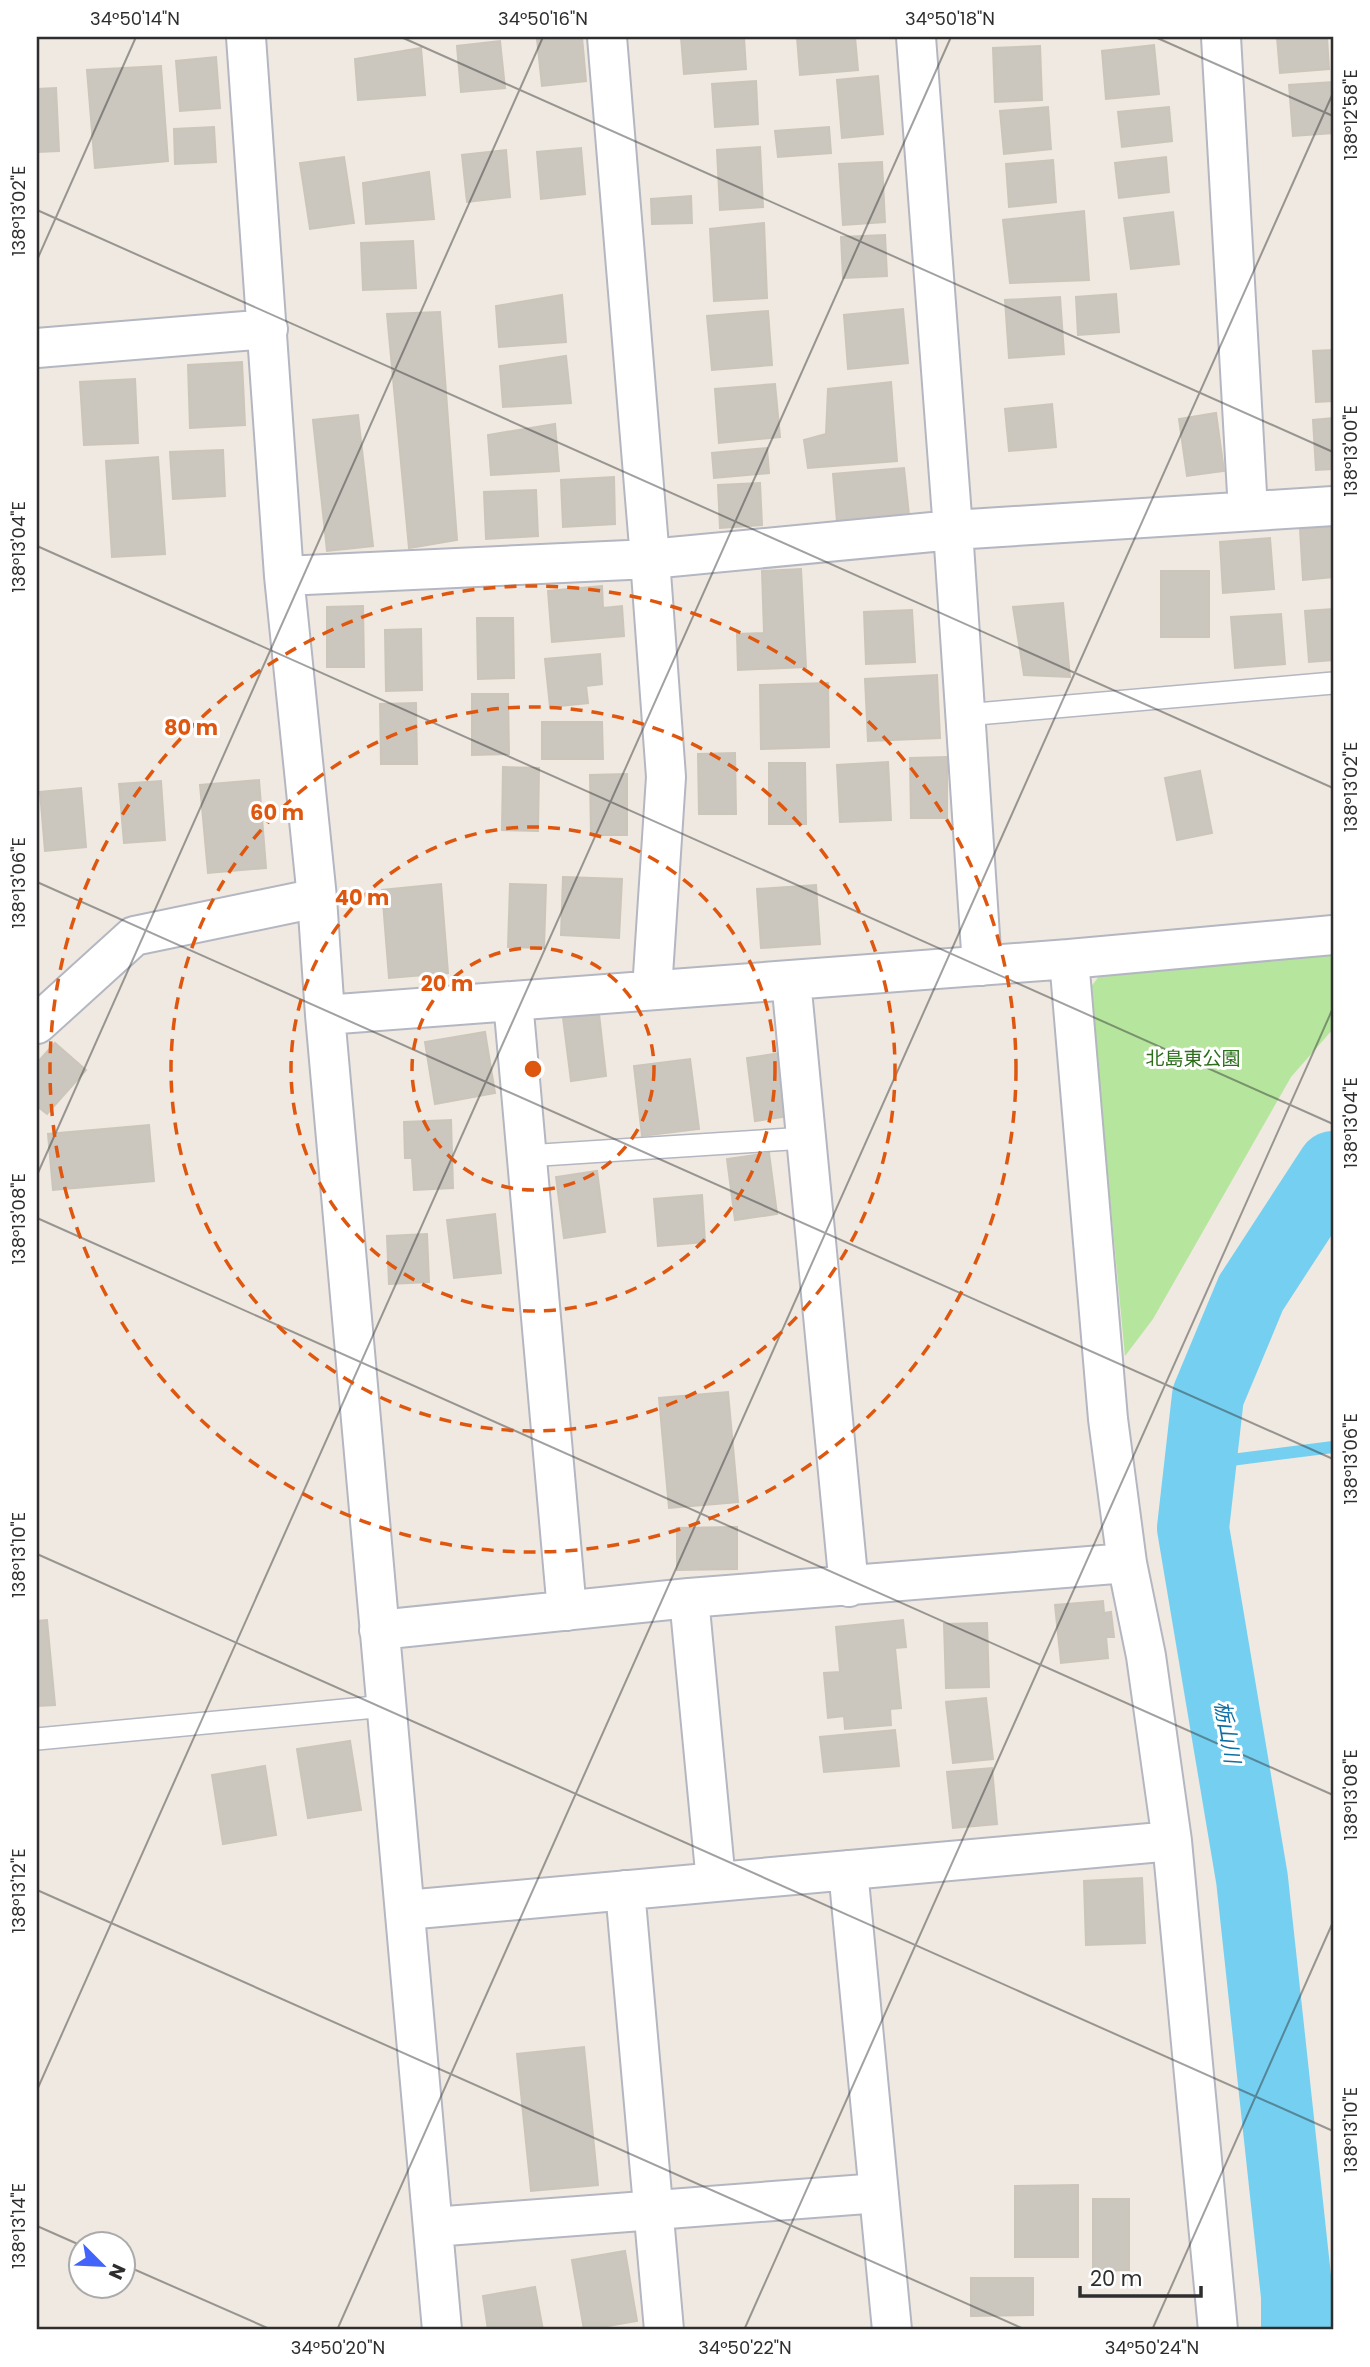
<svg xmlns="http://www.w3.org/2000/svg" width="1370" height="2367" viewBox="0 0 1370 2367" font-family="Poppins,'Noto Sans JP',sans-serif">
<style>
.green{fill:#b6e59e}
.lines{fill:none;stroke-linecap:round;stroke-linejoin:round}
.stream{stroke:#75cff0;stroke-width:12}
.river{stroke:#75cff0;stroke-width:72}
.building{fill:#cbc7bf;stroke:#cbc5ba;stroke-width:2}
.lane-casing{stroke:#b4b7c1;stroke-width:24}
.street-casing{stroke:#b4b7c1;stroke-width:42}
.lane{stroke:#fff;stroke-width:21}
.street{stroke:#fff;stroke-width:38}
.ticks{fill:none;stroke:#2e2e2e;stroke-width:2;stroke-opacity:0.45}
.ring{fill:none;stroke:#df570e;stroke-width:3.5;stroke-dasharray:12 9}
.labels{text-anchor:middle;stroke-width:6;stroke-linejoin:round;paint-order:stroke}
.park-label{font-size:19px;fill:#2c6e1b;stroke:#fff}
.water-label{font-size:21px;font-style:italic;fill:#0d6fa3;stroke:#fff}
.centre{fill:#df570e;stroke:#fff;stroke-width:3.5}
.ring-label{font-size:21px;text-anchor:middle;font-weight:bold;fill:#df570e;stroke:#fff;stroke-width:6;stroke-linejoin:round;paint-order:stroke}
.neatline{fill:none;stroke:#2e2e2e;stroke-width:2.5}
.ticks-label{font-size:18px;text-anchor:middle;fill:#2e2e2e}
</style>
<rect width="100%" height="100%" fill="#efe9e1"/>
<path class="green" d="M1333,950V1029L1291,1077L1153,1319L1125,1356L1090,988L1103,971Z"/>
<g class="lines">
<path class="stream" d="M1200,1464L1333,1447"/>
<path class="river" d="M1297,2330V2296L1252,1879L1193,1528L1208,1396L1251,1293L1333,1167"/>
</g>
<path class="building" d="M559,37H582L586,81L542,86L537,39Z
M681,37H744L746,69L684,74Z
M797,37H855L858,70L800,75Z
M1277,37H1327L1329,69L1280,73Z
M500,41L505,88L461,92L457,46Z
M1154,45L1159,94L1106,99L1102,51Z
M1040,46L1042,100L995,102L993,48Z
M421,48L425,95L358,100L355,59Z
M216,57L220,108L180,111L176,61Z
M161,66L168,161L95,168L87,70Z
M878,76L883,134L842,138L837,80Z
M756,81L758,124L715,127L712,84Z
M1333,82V133L1293,136L1289,85Z
M56,88L59,151L37,152V89Z
M1048,107L1051,149L1004,154L1000,111Z
M1169,107L1172,141L1122,147L1118,112Z
M214,127L216,162L175,164L174,129Z
M829,127L831,153L778,157L775,131Z
M760,147L763,207L720,210L717,150Z
M581,148L585,194L541,199L537,152Z
M506,150L510,197L467,202L462,155Z
M344,157L354,223L310,229L300,163Z
M1166,157L1169,192L1119,198L1115,163Z
M1053,160L1056,202L1009,207L1006,164Z
M882,162L885,222L843,225L839,164Z
M429,172L434,219L366,224L363,183Z
M691,196L692,223L652,224L651,199Z
M1084,211L1089,280L1010,283L1003,220Z
M1173,212L1179,264L1131,269L1124,218Z
M764,223L767,298L714,301L710,229Z
M885,235L887,276L843,278L841,237Z
M413,241L416,288L363,290L361,243Z
M1116,294L1119,332L1078,335L1076,297Z
M562,295L566,342L499,347L496,306Z
M1060,297L1064,354L1009,358L1005,300Z
M903,309L908,363L848,369L844,315Z
M768,311L772,365L712,370L707,316Z
M440,312L457,540L409,548L387,314Z
M1333,350V401L1316,402L1313,351Z
M566,356L571,403L503,407L500,366Z
M242,362L245,425L190,428L188,365Z
M135,379L138,443L84,445L80,382Z
M891,382L897,461L808,468L804,440L826,434L828,389Z
M775,384L780,437L719,443L715,389Z
M1052,404L1056,447L1009,451L1005,409Z
M1216,413L1224,471L1187,476L1179,419Z
M358,415L373,546L327,551L313,420Z
M1333,418V469L1316,470L1313,420Z
M555,424L559,471L491,475L488,435Z
M767,448L769,473L714,478L712,453Z
M223,450L225,496L173,499L170,452Z
M158,457L165,554L112,557L106,461Z
M904,468L909,515L837,522L833,474Z
M614,477L615,524L563,527L561,480Z
M760,483L762,525L720,528L718,485Z
M536,490L538,536L486,539L484,492Z
M1333,526V577L1303,580L1300,529Z
M1270,538L1274,589L1223,593L1220,542Z
M801,569L806,667L738,670L737,634L764,633L762,571Z
M1161,571H1209V637H1161Z
M602,586L603,608L622,606L624,636L552,642L548,591Z
M1063,603L1070,677L1024,675L1013,607Z
M363,606L364,667H327V607Z
M1333,609V660L1309,662L1305,611Z
M912,610L915,662L866,664L864,612Z
M1281,614L1285,664L1235,668L1231,617Z
M477,618H513L514,678L478,679Z
M421,629L422,690L386,691L385,630Z
M600,654L602,684L586,686L588,703L550,707L545,659Z
M937,675L940,738L868,741L865,679Z
M828,683L829,747L761,749L760,685Z
M472,694H508L509,754L472,755Z
M416,703L417,764H381L380,704Z
M542,722H602L603,759H542Z
M735,753L736,814H699L698,754Z
M947,757V818H911L910,758Z
M888,762L891,820L840,822L837,765Z
M769,763H805L806,824H769Z
M503,767L539,768L538,831L502,830Z
M1200,771L1212,833L1177,840L1165,778Z
M627,774V835H591L590,775Z
M259,780L266,868L208,873L200,785Z
M161,781L165,840L124,843L119,784Z
M81,788L86,847L45,851L40,792Z
M563,877L622,879L619,938L561,935Z
M441,884L448,973L389,978L382,890Z
M510,884L546,885L544,948L508,947Z
M816,885L820,944L761,948L757,889Z
M599,1014L606,1076L571,1081L563,1018Z
M485,1032L495,1093L435,1104L425,1042Z
M55,1043L86,1070L47,1114L37,1106V1063Z
M782,1053L790,1116L755,1121L747,1058Z
M690,1059L699,1129L642,1136L634,1066Z
M451,1120L453,1188L414,1190L412,1158H405L404,1122Z
M149,1125L154,1181L53,1190L48,1134Z
M769,1153L777,1214L735,1220L727,1159Z
M597,1171L605,1232L564,1238L556,1177Z
M702,1195L705,1242L658,1246L654,1199Z
M495,1214L501,1273L454,1278L447,1220Z
M427,1234L429,1282L389,1284L387,1236Z
M728,1392L738,1502L669,1508L659,1398Z
M737,1527V1569L677,1570V1528Z
M1103,1601L1104,1613L1111,1612L1114,1637H1106L1108,1658L1061,1663L1055,1605Z
M47,1620L55,1705L37,1706V1621Z
M903,1620L906,1647L895,1648L901,1708L890,1709L891,1725L845,1729L844,1716L828,1718L824,1673L840,1672L836,1627Z
M987,1623L989,1687L946,1688L944,1624Z
M986,1698L993,1759L953,1763L946,1702Z
M895,1730L899,1766L824,1772L820,1737Z
M350,1741L361,1810L308,1818L297,1749Z
M265,1766L276,1835L223,1844L212,1775Z
M992,1768L997,1824L953,1828L947,1772Z
M1142,1878L1145,1943L1086,1945L1084,1881Z
M584,2047L598,2185L531,2191L517,2054Z
M1078,2185V2257H1015V2186Z
M1093,2199H1129V2270L1093,2271Z
M625,2251L637,2321L584,2330L572,2260Z
M971,2278H1033V2315L971,2316Z
M535,2287L543,2330H488L483,2296Z"/>
<g class="lines">
<g class="lane-casing">
<path id="lane" d="M965,715L1333,683
M526,1156L806,1138
M37,1739L386,1706"/>
</g>
<g class="street-casing">
<path id="street" d="M246,37L284,576L317,898L325,1015L442,2330
M607,37L650,559L666,777L652,990
M916,37L953,530L982,966
M1221,37L1248,511
M37,348L268,329
M284,576L650,559L953,530L1333,506
M1069,959L1108,1419L1127,1563L1146,1656L1172,1841L1218,2330
M791,980L849,1587
M513,1001L567,1611
M325,1015L1069,959L1333,935
M37,1024L134,936L317,898
M689,1598L716,1882
M379,1630L689,1598L1127,1563
M848,1870L892,2330
M625,1890L664,2330
M406,1910L1172,1841
M433,2227L879,2193"/>
</g>
<use href="#lane" class="lane"/>
<use href="#street" class="street"/>
</g>
<path class="ticks" d="M401,37L1333,452M1155,37L1333,116M37,210L1333,788M37,260L136,37M37,546L1333,1124M37,882L1333,1459M37,1175L543,37M37,1218L1333,1795M37,1554L1333,2131M37,1890L1026,2330M37,2090L951,37M37,2226L80,2245M122,2264L272,2330M337,2330L1333,93M744,2330L1333,1008M1152,2330L1333,1922"/>
<g class="ring">
<circle cx="533" cy="1069" r="121"/>
<circle cx="533" cy="1069" r="242"/>
<circle cx="533" cy="1069" r="362"/>
<circle cx="533" cy="1069" r="483"/>
</g>
<g class="labels">
<g class="park-label">
<text x="1193" y="1065">北島東公園</text>
</g>
<g class="water-label">
<text transform="translate(1227 1732) rotate(80)" y="7">栃山川</text>
</g>
</g>
<circle cx="533" cy="1069" r="10" class="centre"/>
<g class="ring-label">
<text x="191" y="735">80 m</text>
<text x="277" y="820">60 m</text>
<text x="362" y="905">40 m</text>
<text x="447" y="991">20 m</text>
</g>
<rect width="1370" height="2367" fill="none" stroke="#ffffff" stroke-width="77"/>
<g transform="translate(102 2265) rotate(114)"><circle r="33" fill="#ffffff" stroke="#ababab" stroke-width="2"/>
<path d="M0-5L12 26L0 18L-12 26Z" fill="#4264fb"/>
<text y="-10" font-size="19" font-weight="bold" text-anchor="middle" fill="#2e2e2e">N</text>
</g>
<path d="M1080 2286v10h121v-10" fill="none" stroke="#2e2e2e" stroke-width="3.5"/>
<text x="1090" y="2286" font-size="21" fill="#2e2e2e" stroke="#ffffff" stroke-width="5" paint-order="stroke">20 m</text>
<rect x="38" y="38" width="1294" height="2290" class="neatline"/>
<g class="ticks-label">
<text x="135" y="25">34°50'14"N</text>
<text x="543" y="25">34°50'16"N</text>
<text x="950" y="25">34°50'18"N</text>
<text transform="translate(1351 115) rotate(-90)" y="6">138°12'58"E</text>
<text transform="translate(19 211) rotate(-90)" y="6">138°13'02"E</text>
<text transform="translate(1351 451) rotate(-90)" y="6">138°13'00"E</text>
<text transform="translate(19 547) rotate(-90)" y="6">138°13'04"E</text>
<text transform="translate(1351 787) rotate(-90)" y="6">138°13'02"E</text>
<text transform="translate(19 883) rotate(-90)" y="6">138°13'06"E</text>
<text transform="translate(1351 1123) rotate(-90)" y="6">138°13'04"E</text>
<text transform="translate(19 1219) rotate(-90)" y="6">138°13'08"E</text>
<text transform="translate(1351 1459) rotate(-90)" y="6">138°13'06"E</text>
<text transform="translate(19 1555) rotate(-90)" y="6">138°13'10"E</text>
<text transform="translate(1351 1795) rotate(-90)" y="6">138°13'08"E</text>
<text transform="translate(19 1891) rotate(-90)" y="6">138°13'12"E</text>
<text transform="translate(1351 2130) rotate(-90)" y="6">138°13'10"E</text>
<text transform="translate(19 2226) rotate(-90)" y="6">138°13'14"E</text>
<text x="338" y="2354">34°50'20"N</text>
<text x="745" y="2354">34°50'22"N</text>
<text x="1152" y="2354">34°50'24"N</text>
</g>
</svg>
